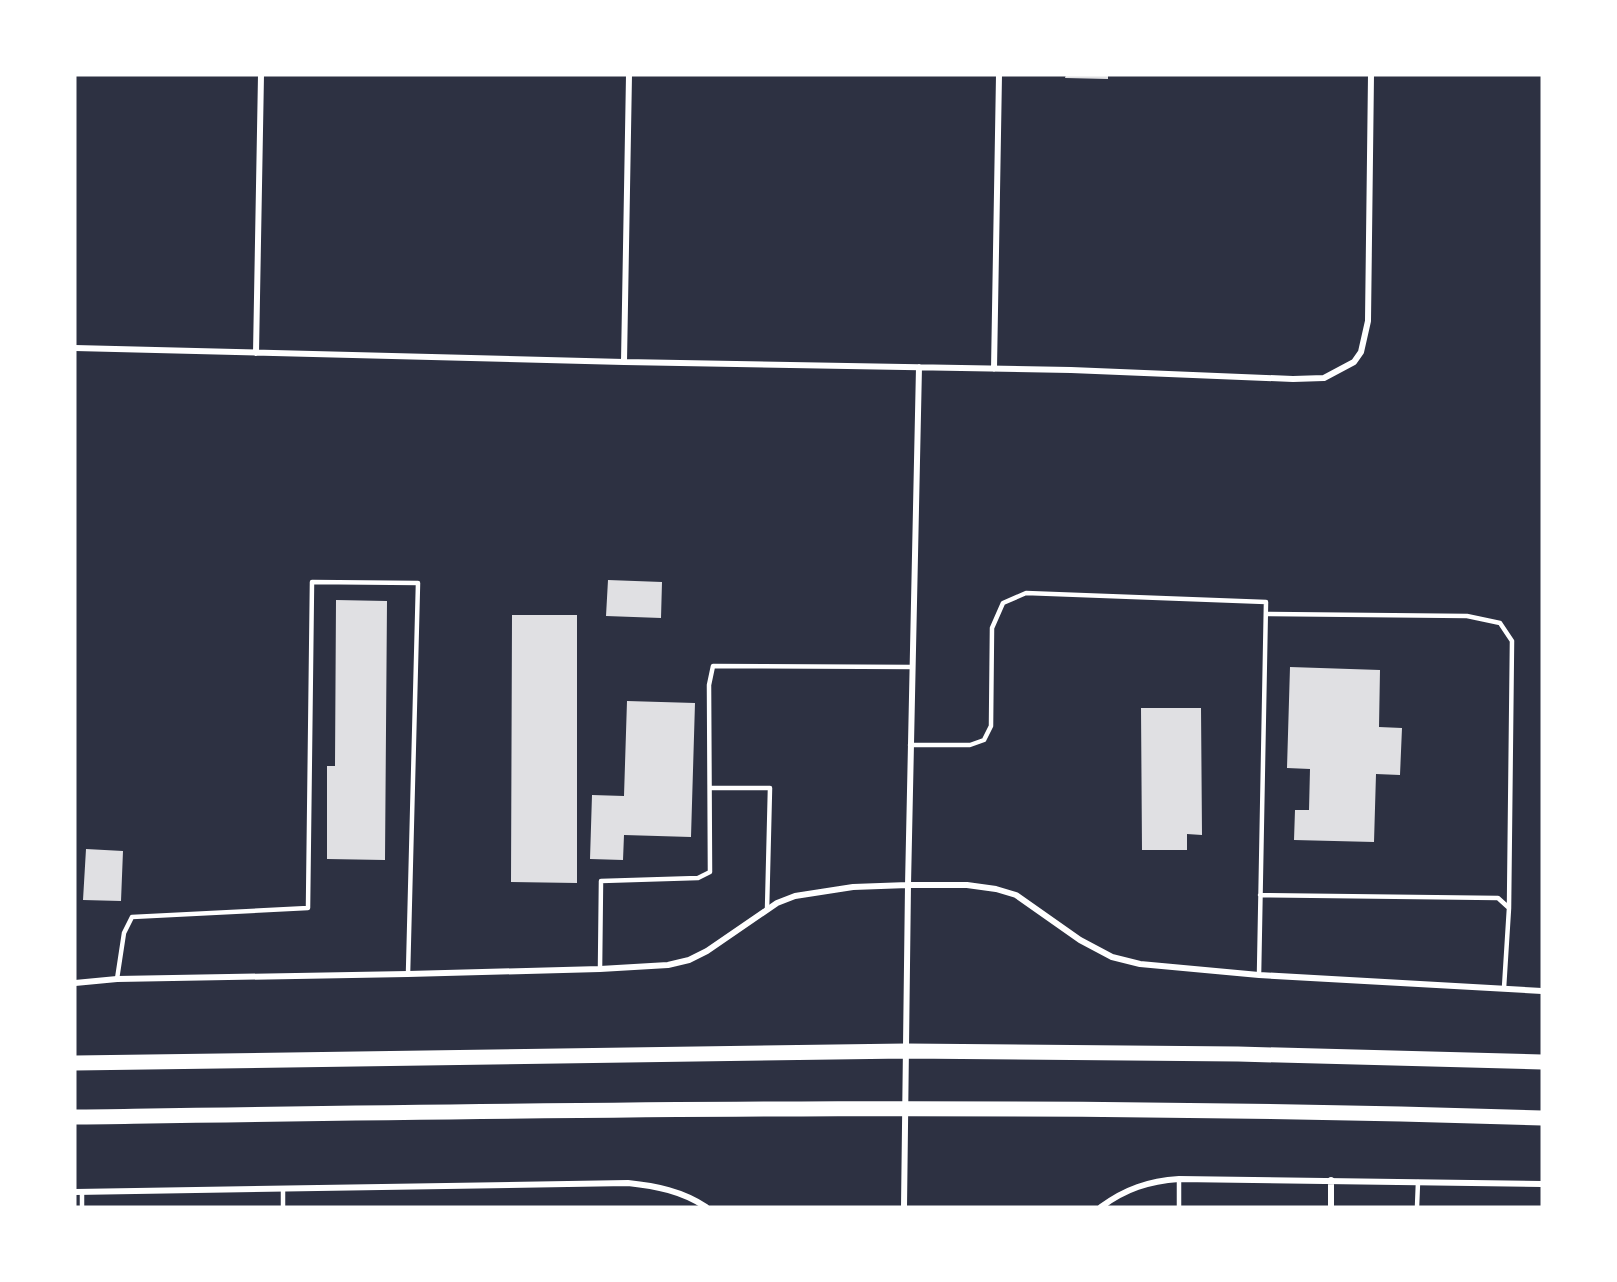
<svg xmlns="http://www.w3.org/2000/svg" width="1617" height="1282" viewBox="0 0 1617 1282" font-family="'Noto Sans',sans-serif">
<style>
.building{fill:#e0e0e3}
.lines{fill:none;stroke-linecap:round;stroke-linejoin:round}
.service{stroke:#fff;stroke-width:4.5}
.minor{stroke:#fff;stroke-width:6}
.primary{stroke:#fff;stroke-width:15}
</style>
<rect width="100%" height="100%" fill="#2d3142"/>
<path class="building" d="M1066,75H1108V79L1065,78Z
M608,580L662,582L661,618L606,616Z
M336,600L387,601L385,860L327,859V766H335Z
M512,615H577V883L511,882Z
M1290,667L1380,670L1379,727L1402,728L1400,775L1376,774L1374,842L1294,840L1295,810H1309L1310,769L1287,768Z
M627,701L695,703L691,837L624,835L623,860L590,859L592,795L624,796Z
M1141,708H1201L1202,835L1187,834V850H1142Z
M86,849L123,851L121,901L83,900Z"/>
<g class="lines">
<path class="service" d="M1266,614L1467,616L1500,623L1512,641L1509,908
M910,745H970L984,740L991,726L992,628L1003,603L1026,593L1266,602L1259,975
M710,788H770L767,910
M1260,895L1498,898L1509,908L1504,988
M600,969L601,881L698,878L710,872L709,685L713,666L912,667
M117,979L124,933L132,917L308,908L312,582L418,583L408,974
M1179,1179V1207
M82,1192V1207
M283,1207V1189
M1417,1207L1418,1182"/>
<path class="minor" d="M75,348L624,362L1071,370L1293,379L1324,378L1354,362L1361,352L1368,321L1371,75
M256,353L261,75
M624,362L629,75
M994,369L999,75
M75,983L117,979L408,974L600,969L668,965L689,960L707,951L777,903L795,896L853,887L908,885H967L996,889L1016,895L1080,940L1112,957L1140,964L1259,975L1542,991
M75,1192L628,1183C656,1186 682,1191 706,1207
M904,1207L908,885L919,367
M1101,1207C1125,1189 1149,1181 1179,1179L1542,1184
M1331,1207V1180"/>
<path class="primary" d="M75,1063L906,1051L1238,1054L1542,1062
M75,1117C564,1110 1053,1102 1542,1118"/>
</g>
<rect width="1617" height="1282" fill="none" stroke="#ffffff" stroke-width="153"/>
</svg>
